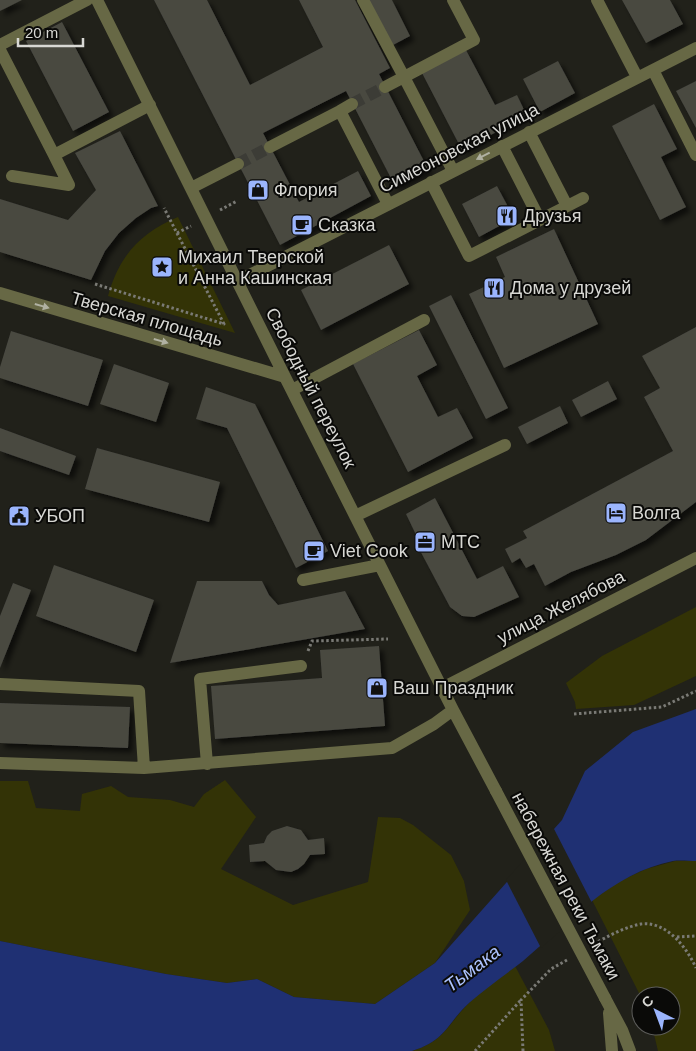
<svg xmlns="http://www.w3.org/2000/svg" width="696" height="1051" viewBox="0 0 696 1051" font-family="Arial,sans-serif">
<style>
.green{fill:#333306}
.water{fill:#1f3073}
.pier{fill:#21211a}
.building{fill:#484841;filter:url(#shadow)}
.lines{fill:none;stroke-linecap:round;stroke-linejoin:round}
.minor-tunnel{stroke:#3c3c36;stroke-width:12;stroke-dasharray:12 6;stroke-linecap:butt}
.path{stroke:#7a7a75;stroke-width:3;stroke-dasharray:2.5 2.5;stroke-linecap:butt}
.minor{stroke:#676845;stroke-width:12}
.minor-bridge{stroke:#676845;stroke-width:12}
.oneway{fill:#b0b1a2}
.labels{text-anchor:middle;stroke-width:4;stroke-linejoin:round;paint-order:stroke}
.street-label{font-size:18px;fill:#d8d8d4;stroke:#0a0a08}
.poi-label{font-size:18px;fill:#d8d8d4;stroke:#0a0a08;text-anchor:start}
.water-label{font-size:19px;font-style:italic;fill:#acc2fe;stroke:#0a0a08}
</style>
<defs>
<filter id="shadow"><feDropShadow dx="4.5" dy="4.5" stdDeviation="2.5" flood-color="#0009"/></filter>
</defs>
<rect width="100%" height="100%" fill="#21211a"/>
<path class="green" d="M178,217L235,333L108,296C119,256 140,233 178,217Z
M696,607V676L634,705L576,709L575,702L566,683L602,656Z
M225,780L256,817L221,869L293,905L368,882L378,817L400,818L413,825L451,855L464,881L470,910L435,963L375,1004L294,997L257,979L227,983L166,974L0,941V781H28L36,808L80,811L82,794L111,786L128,797L170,800L194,807L204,794Z
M675,861H696V1051H658L652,1026H671V996L641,997L592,900L620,881L646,869Z
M515,966L549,1030L555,1051H412C444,1041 446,1027 467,1005C481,990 500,979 515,966Z"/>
<path class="water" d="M696,709V861C689,861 680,860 673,861C612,873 569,922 523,961C505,975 486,988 469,1003C446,1024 447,1040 412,1051H0V941L166,974L227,983L257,979L294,997L375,1004L435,963L562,820L585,771L633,732Z"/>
<path class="pier" d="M553,827L592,903L541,948L506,880Z"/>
<path class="building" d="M0,0H22L0,11Z
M154,0H207L250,85L323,47L299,0H355L390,68L379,74L428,169L395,186L346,91L263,133L299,202L358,171L371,196L280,245Z
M369,0H392L410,36L393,45Z
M622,0H670L683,24L646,43Z
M62,22L109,112L73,131L26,41Z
M466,50L495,105L517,95L527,116L462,150L422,73Z
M558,61L575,93L540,112L523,79Z
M696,81V128L676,91Z
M654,104L677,149L661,157L686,207L660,220L612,126Z
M120,131L158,206L151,208L136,218L119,233L105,251L91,280L0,252V199L68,220L96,190L75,153Z
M497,186L514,218L479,237L462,204Z
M554,229L598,324L504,368L469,294L505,277L496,257Z
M389,245L409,284L321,330L301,290Z
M451,295L508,408L486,419L429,306Z
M696,327V502L646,540L616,555L571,572L545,586L534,564L526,568L520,558L512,563L505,549L527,538L523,531L673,451L644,397L660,388L642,356Z
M419,330L437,365L417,376L438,417L457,408L473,438L408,472L353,364Z
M11,331L103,360L88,406L0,378V367Z
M114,364L169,383L156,422L100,404Z
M608,381L617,399L581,417L572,400Z
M206,387L255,404L328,551L296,568L227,428L196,419Z
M560,406L568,423L527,444L518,427Z
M0,428L76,456L69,475L0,451Z
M97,448L220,482L209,522L85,489Z
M435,498L477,579L503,566L519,597L474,617L462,616L450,607L416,543L419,541L406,514Z
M54,565L154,600L136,652L36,616Z
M197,581H262L269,595L278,605L345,591L365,629L170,663Z
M13,583L31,590L0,668V616Z
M379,646L385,726L215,739L211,686L322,678L320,650Z
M0,703L130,707L128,748L0,743Z
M287,826L301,830L308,840L324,838L325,854L310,855L304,864L298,869L291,872L276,870L265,861L250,862L249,845L264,843L267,836L272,831Z"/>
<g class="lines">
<path class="minor-tunnel" d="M352,104L385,87
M238,164L270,147"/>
<path class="path" d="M220,210L237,201
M177,233L191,226
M95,284L224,324L164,208
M308,651L312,641L388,639
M574,714L662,707L696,691
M677,937L696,936
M594,944C608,936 625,927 641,924C667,921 687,948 696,968
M475,1051L520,1001
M523,1051L521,1000L551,969L567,960"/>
<path class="minor" d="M97,0L285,377L453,710L496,791
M363,0L404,77L385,87
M597,0L637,77
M0,45L87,0
M0,50L54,155
M653,70L696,155
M352,104L340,111L388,204
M529,132L567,206
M502,146L540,220
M270,147L340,111
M453,171L404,77L474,40L453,0
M12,176L69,185L54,155L150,105
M431,182L469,256L583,198
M191,188L238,164
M238,281L696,48
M0,293L285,377
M292,390L424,320
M355,516L505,445
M303,580L380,565
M0,684L139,691L144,768
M442,688L696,558
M0,763L144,768L392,748L434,724L453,710
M207,764L200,679L301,666
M605,998L622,1030L630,1051
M609,1013L612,1051"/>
<path class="minor-bridge" d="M496,791L605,998"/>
</g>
<defs><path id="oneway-solid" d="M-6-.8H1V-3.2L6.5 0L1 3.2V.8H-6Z" transform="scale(1.25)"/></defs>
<g class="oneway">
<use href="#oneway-solid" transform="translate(483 156) rotate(153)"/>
<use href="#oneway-solid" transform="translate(42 306) rotate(16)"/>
<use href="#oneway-solid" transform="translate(161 341) rotate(16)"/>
</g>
<defs>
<g id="shop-square" transform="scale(1.125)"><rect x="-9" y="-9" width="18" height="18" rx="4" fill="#9bb5fd" stroke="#0a0a08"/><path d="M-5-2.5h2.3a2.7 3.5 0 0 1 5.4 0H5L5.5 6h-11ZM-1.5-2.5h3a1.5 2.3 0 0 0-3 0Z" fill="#111"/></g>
<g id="restaurant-square" transform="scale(1.125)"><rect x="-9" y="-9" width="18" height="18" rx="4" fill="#9bb5fd" stroke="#0a0a08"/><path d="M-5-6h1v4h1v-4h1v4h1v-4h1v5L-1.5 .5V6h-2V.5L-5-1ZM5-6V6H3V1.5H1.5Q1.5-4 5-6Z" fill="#111"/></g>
<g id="cafe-square" transform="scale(1.125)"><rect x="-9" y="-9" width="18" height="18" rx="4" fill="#9bb5fd" stroke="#0a0a08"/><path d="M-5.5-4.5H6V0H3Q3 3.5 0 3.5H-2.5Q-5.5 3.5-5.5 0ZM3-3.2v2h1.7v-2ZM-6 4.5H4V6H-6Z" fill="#111"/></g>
<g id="sight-square" transform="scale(1.125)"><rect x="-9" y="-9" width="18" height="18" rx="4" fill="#9bb5fd" stroke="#0a0a08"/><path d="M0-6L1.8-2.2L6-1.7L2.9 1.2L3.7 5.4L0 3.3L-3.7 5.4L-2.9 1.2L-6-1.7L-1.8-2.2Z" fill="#111"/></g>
<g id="hotel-square" transform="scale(1.125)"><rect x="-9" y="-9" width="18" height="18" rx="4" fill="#9bb5fd" stroke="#0a0a08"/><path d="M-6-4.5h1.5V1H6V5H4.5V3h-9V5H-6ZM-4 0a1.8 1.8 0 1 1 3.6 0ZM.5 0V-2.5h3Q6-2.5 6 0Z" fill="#111"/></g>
<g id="civic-square" transform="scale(1.125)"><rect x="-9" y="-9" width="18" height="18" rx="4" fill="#9bb5fd" stroke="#0a0a08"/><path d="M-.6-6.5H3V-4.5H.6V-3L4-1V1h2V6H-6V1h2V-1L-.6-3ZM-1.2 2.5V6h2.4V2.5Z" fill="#111"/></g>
<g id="office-square" transform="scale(1.125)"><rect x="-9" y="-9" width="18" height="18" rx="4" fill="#9bb5fd" stroke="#0a0a08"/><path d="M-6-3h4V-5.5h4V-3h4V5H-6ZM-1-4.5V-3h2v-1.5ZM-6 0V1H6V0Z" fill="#111"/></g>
</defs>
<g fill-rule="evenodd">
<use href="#shop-square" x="258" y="190"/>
<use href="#restaurant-square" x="507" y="216"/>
<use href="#cafe-square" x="302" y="225"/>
<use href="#sight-square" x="162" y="267"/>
<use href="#restaurant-square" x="494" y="288"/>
<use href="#hotel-square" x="616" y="513"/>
<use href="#civic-square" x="19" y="516"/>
<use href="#office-square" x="425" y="542"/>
<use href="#cafe-square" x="314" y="551"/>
<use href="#shop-square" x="377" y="688"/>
</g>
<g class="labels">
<g class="street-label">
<text transform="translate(459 148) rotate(-27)" y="6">Симеоновская улица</text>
<text transform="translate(147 319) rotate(16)" y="6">Тверская площадь</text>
<text transform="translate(311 388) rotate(63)" y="6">Свободный переулок</text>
<text transform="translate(561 607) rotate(-27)" y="6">улица Желябова</text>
<text transform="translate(566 886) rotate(62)" y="6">набережная реки Тьмаки</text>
</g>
<g class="poi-label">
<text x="274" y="196">Флория</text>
<text x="523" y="222">Друзья</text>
<text x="318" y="231">Сказка</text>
<text x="178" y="263">Михаил Тверской<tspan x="178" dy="21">и Анна Кашинская</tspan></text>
<text x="510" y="294">Дома у друзей</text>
<text x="632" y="519">Волга</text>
<text x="35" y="522">УБОП</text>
<text x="441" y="548">МТС</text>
<text x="330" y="557">Viet Cook</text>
<text x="393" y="694">Ваш Праздник</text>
</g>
<g class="water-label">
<text transform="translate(472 968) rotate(-37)" y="7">Тьмака</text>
</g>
</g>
<g transform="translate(656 1011) rotate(318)"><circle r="24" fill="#0a0a08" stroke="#5c5c5a"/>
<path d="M0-4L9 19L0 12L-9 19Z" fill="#9bb5fd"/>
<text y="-8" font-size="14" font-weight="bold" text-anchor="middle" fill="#d8d8d4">С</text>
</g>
<path d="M18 38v8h65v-8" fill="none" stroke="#d8d8d4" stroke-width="2.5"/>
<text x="25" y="38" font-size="15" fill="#d8d8d4" stroke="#0a0a08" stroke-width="4" paint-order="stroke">20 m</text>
</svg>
